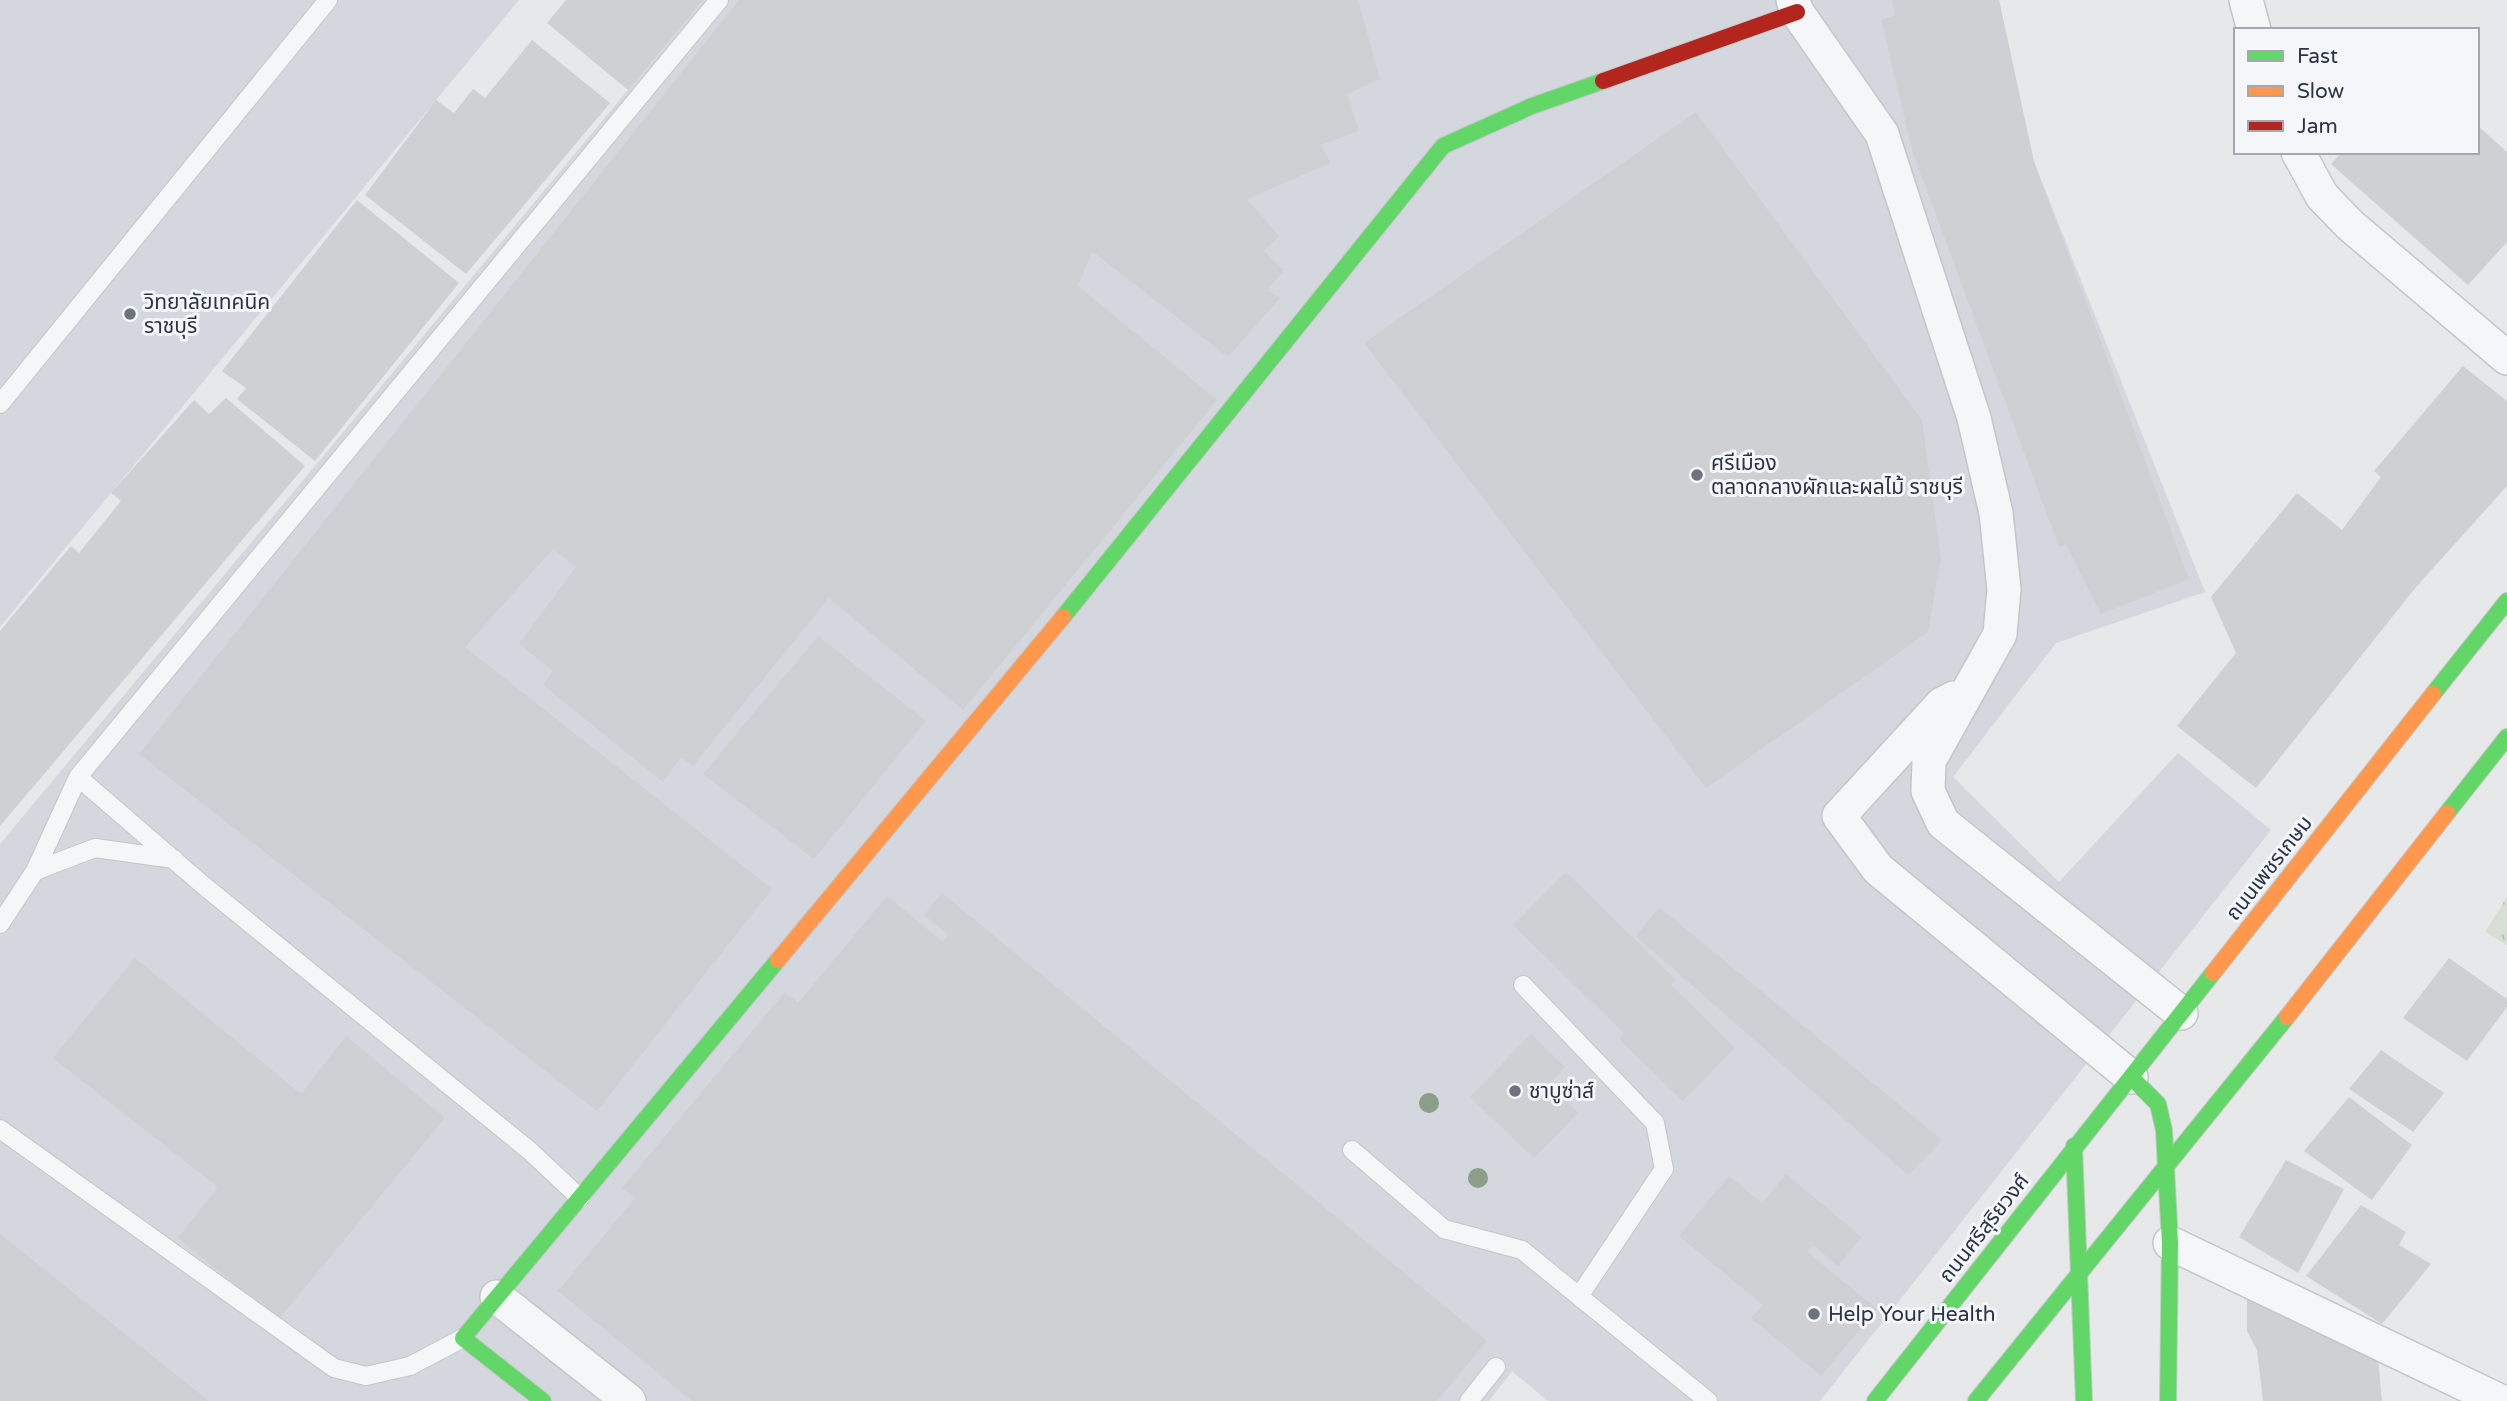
<svg xmlns="http://www.w3.org/2000/svg" width="2507" height="1401" viewBox="0 0 2507 1401" font-family="'Varela Round','Noto Sans Thai',sans-serif">
<style>
.built{fill:#d4d7dd}
.grass{fill:url(#grass-tufts)}
.building{fill:#ced0d3}
.lines{fill:none;stroke-linecap:round;stroke-linejoin:round}
.lane-casing{stroke:#c4c6c8;stroke-width:20}
.street-casing{stroke:#c4c6c8;stroke-width:36}
.fast-casing{stroke:#c4c6c8;stroke-width:18}
.slow-casing{stroke:#c4c6c8;stroke-width:18}
.jam-casing{stroke:#c4c6c8;stroke-width:18}
.lane{stroke:#f5f6f7;stroke-width:18}
.street{stroke:#f5f6f7;stroke-width:33}
.fast{stroke:#63d668;stroke-width:16}
.slow{stroke:#ff974d;stroke-width:16}
.jam{stroke:#b3261e;stroke-width:16}
.tree{fill:#8a9e88}
.poi-dot{fill:#6c737f;stroke:#f4f6f9;stroke-width:2.5}
.labels{text-anchor:middle;stroke-width:6;stroke-linejoin:round;paint-order:stroke}
.poi-label{font-size:21px;fill:#2b3445;stroke:#f4f6f9;text-anchor:start}
.street-label{font-size:21px;fill:#2b3445;stroke:#f4f6f9}
</style>
<defs>
<pattern id="grass-tufts" width="24" height="20" patternUnits="userSpaceOnUse" patternTransform="scale(1.75)"><rect width="24" height="20" fill="#d6ded6"/><path d="M3 7l-1-3M5 7V3M7 7l1-3M15 17l-1-3M17 17v-4M19 17l1-3" fill="none" stroke="#b8bfb9"/></pattern>
</defs>
<rect width="100%" height="100%" fill="#e6e8ea"/>
<path class="built" d="M0,0H519L0,627Z
M703,0H1999L2034,162L2205,592L2056,643L1953,777L2059,882L2178,753L2271,830L1820,1401H1548L1512,1371L1489,1401H0V844Z"/>
<path class="grass" d="M2507,897V945L2485,932Z"/>
<path class="building" d="M566,0H703L628,90L547,23Z
M739,0H1358L1380,79L1347,94L1359,131L1321,145L1330,163L1247,199L1279,236L1264,251L1284,270L1267,290L1280,298L1228,357L1092,251L1078,286L1217,400L963,710L829,598L693,766L681,757L663,782L543,685L553,671L519,644L576,567L553,549L465,647L772,889L597,1111L139,754Z
M1892,0H1999L2034,162L2189,579L2101,614L2066,544L2059,547L1913,153L1881,20L1895,15Z
M532,40L610,103L466,274L365,195L436,100L454,113L473,89L485,98Z
M1696,112L1922,420L1941,559L1928,632L1706,788L1364,343Z
M2477,125L2507,152V242L2468,285L2331,164L2342,152H2477Z
M357,200L459,283L315,461L237,399L246,388L222,371Z
M2463,366L2507,401V486L2416,587L2256,788L2177,726L2236,653L2211,597L2297,493L2342,530L2381,477L2374,471Z
M226,398L305,466L0,826V631L71,546L79,553L121,501L111,493L194,400L209,414Z
M818,636L926,721L814,859L703,774Z
M1566,872L1676,980L1671,985L1735,1048L1683,1101L1619,1039L1624,1033L1513,925Z
M942,893L1487,1341L1437,1401H692L558,1291L635,1198L622,1188L785,992L798,1003L887,896L943,942L949,935L924,915Z
M1659,907L1942,1140L1908,1175L1636,936Z
M135,958L301,1094L346,1036L445,1118L278,1320L178,1238L218,1187L53,1058Z
M2449,958L2507,999V1007L2467,1061L2403,1018Z
M1531,1034L1565,1067L1549,1084L1578,1113L1534,1158L1470,1097Z
M2381,1050L2444,1093L2413,1132L2349,1089Z
M2349,1097L2412,1145L2372,1200L2304,1151Z
M2286,1160L2344,1189L2298,1273L2239,1237Z
M1786,1174L1862,1237L1838,1266L1813,1245L1807,1252L1877,1309L1821,1376L1751,1318L1763,1305L1679,1236L1729,1176L1762,1203Z
M2361,1205L2406,1232L2399,1245L2431,1264L2382,1324L2306,1276Z
M0,1234L209,1401H0Z
M2247,1299L2377,1348L2382,1401H2263L2257,1350L2247,1331Z"/>
<g class="lines">
<g class="lane-casing">
<path id="lane" d="M0,404L328,0
M78,777L719,0
M35,871L95,848L174,859
M0,924L35,871L78,777L203,885L530,1151L580,1198
M1523,985L1655,1123L1664,1169L1580,1295
M0,1129L334,1368L366,1376L410,1366L463,1338
M1352,1150L1444,1229L1522,1250L1708,1401
M1469,1401L1496,1367"/>
</g>
<g class="street-casing">
<path id="street" d="M1793,0L1797,12L1882,134L1974,418L1996,513L2004,589L2000,634L1929,761L1928,791L1943,823L2181,1013
M2246,0L2254,30
M2298,152L2322,196L2350,225L2507,358
M1954,698L1942,704L1839,816L1878,869L2131,1077
M2170,1243L2500,1401
M497,1297L629,1401"/>
</g>
<g class="fast-casing">
<path id="fast" d="M1063,617L1443,146L1532,106L1603,81
M2433,694L2507,601
M2447,813L2507,737
M2131,1077L2158,1104L2164,1130L2170,1243L2168,1401
M2074,1146L2084,1401
M543,1401L463,1338L778,960
M1875,1401L2213,973
M1976,1401L2287,1017"/>
</g>
<g class="slow-casing">
<path id="slow" d="M778,960L1063,617
M2213,973L2433,694
M2287,1017L2447,813"/>
</g>
<g class="jam-casing">
<path id="jam" d="M1603,81L1797,12"/>
</g>
<use href="#lane" class="lane"/>
<use href="#street" class="street"/>
<use href="#fast" class="fast"/>
<use href="#slow" class="slow"/>
<use href="#jam" class="jam"/>
</g>
<g class="tree">
<circle cx="1429" cy="1103" r="10"/>
<circle cx="1478" cy="1178" r="10"/>
</g>
<g class="poi-dot">
<circle cx="130" cy="314" r="7"/>
<circle cx="1697" cy="475" r="7"/>
<circle cx="1515" cy="1091" r="7"/>
<circle cx="1814" cy="1314" r="7"/>
</g>
<g class="labels">
<g class="poi-label">
<text x="144" y="309">วิทยาลัยเทคนิค<tspan x="144" dy="24">ราชบุรี</tspan></text>
<text x="1711" y="470">ศรีเมือง<tspan x="1711" dy="24">ตลาดกลางผักและผลไม้ ราชบุรี</tspan></text>
<text x="1529" y="1098">ชาบูซ่าส์</text>
<text x="1828" y="1321">Help Your Health</text>
</g>
<g class="street-label">
<text transform="translate(2269 868) rotate(-52)" y="7">ถนนเพชรเกษม</text>
<text transform="translate(1984 1228) rotate(-52)" y="7">ถนนศรีสุริยวงศ์</text>
</g>
</g>
<rect x="2234" y="28" width="245" height="126" fill="#f4f6f9" stroke="#a4a8b1" stroke-width="2"/>
<rect x="2248" y="51" width="35" height="10" fill="#63d668" stroke="#a4a8b1" stroke-width="2"/>
<text x="2297" y="63" font-size="21" fill="#2b3445">Fast</text>
<rect x="2248" y="86" width="35" height="10" fill="#ff974d" stroke="#a4a8b1" stroke-width="2"/>
<text x="2297" y="98" font-size="21" fill="#2b3445">Slow</text>
<rect x="2248" y="121" width="35" height="10" fill="#b3261e" stroke="#a4a8b1" stroke-width="2"/>
<text x="2297" y="133" font-size="21" fill="#2b3445">Jam</text>
</svg>
